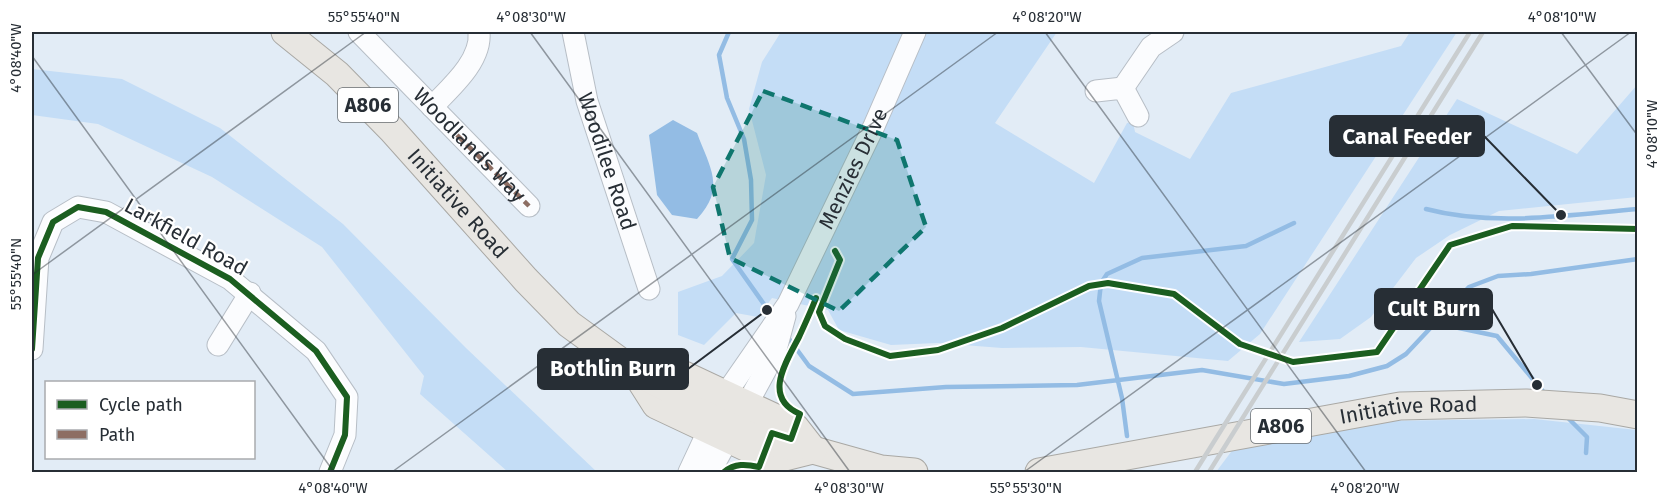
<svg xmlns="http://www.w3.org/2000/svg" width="1669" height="504" viewBox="0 0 1669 504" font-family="'Fira Sans',sans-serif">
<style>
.green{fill:#c4ddf6}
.water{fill:#93bce4}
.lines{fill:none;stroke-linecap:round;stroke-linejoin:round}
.stream{stroke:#93bce4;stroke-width:4.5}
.minor-casing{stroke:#b7bec6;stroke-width:23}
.major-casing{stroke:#a9a8a4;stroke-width:29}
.minor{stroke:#fbfcfe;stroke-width:21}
.major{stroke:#e8e6e2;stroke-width:27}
.rail{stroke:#c9cdcf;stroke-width:4.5}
.quiet{stroke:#8d6e63;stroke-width:4.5;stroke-dasharray:9 4.5;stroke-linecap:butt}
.cycleway-casing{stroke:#fff;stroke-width:10}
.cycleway{stroke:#1b5e20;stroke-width:6}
.marked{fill:#0f766e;fill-opacity:0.2;stroke:#0f766e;stroke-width:4.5;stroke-dasharray:12 8;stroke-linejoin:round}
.ticks{fill:none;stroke:#272e35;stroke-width:1.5;stroke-opacity:0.45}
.labels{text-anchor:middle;stroke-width:4.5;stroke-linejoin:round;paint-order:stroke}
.shield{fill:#fff;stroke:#686d72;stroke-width:1.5}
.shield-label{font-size:20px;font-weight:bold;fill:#272e35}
.street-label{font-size:21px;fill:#272e35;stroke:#fff}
.leader{fill:none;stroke:#272e35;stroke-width:2}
.callout-dot{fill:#272e35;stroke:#fff;stroke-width:2}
.callout{fill:#272e35;stroke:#272e35;stroke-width:2}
.callout-label{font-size:22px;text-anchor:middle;font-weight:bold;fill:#fff}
.neatline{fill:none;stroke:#272e35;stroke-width:2}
.ticks-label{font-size:15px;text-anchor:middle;fill:#272e35}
</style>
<rect width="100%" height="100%" fill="#e2ecf6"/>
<path class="green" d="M781,32H1057L995,123L1094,183L1127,123L1133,122L1135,132L1190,159L1231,93L1401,46L1410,32H1457L1260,334L1228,361L1081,347L1002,348L938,343L891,345L839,330L828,310L772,298L758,317L736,313L704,345L678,335V292L722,276L754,243L766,175L749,109L762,62Z
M32,69L122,79L220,128L343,224L466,348L597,472H508L420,394L424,376L322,247L212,177L98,124L32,115Z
M1637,85V197L1499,211L1450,235L1416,258L1371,317L1340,339L1299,342L1457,99L1577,154Z
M1534,419L1637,430V472H1216L1237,444L1380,421Z"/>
<path class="water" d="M673,120L697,133C710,168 726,188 697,219L672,215L657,195L649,135Z"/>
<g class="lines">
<path class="stream" d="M729,32L719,55L727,98L744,139L751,180L752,220L732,259L773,317
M1426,209C1494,227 1567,215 1638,209
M1435,323L1497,336L1546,395
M787,336L809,366L853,394L946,387L1077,385L1202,370L1284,384L1349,376L1387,366L1406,354L1469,287L1498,276L1531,274L1638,259
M1566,416L1587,437L1586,453
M1127,436L1122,398L1099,301L1101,283L1107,274L1142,258L1246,246L1294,223"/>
<g class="minor-casing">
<g id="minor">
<path id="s1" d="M359,32L529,206"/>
<path id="s2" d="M573,32L587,101L649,289"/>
<path d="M1123,88L1151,47L1173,32"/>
<path d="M1096,91L1123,88L1138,116"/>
<path d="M432,107C450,88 482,61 479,32"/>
<path d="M218,345L250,293"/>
<path d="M32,349L38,258L53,222L78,207L106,212L230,279L316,351L347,397L345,435L330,472"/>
<path id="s3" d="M689,472L725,395L788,304L874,126L915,32"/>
<path d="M710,472L775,353L785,316"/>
</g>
</g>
<g class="major-casing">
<g id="major">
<path id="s4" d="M285,32L337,74L392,130L526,280L569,324L635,372L656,405L773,460L813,450"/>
<path d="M635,372L779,444L813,450L881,469L914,472"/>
<path d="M684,375L795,427L813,450"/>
<path id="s5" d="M1039,472L1400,406L1526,403L1600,408L1638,415"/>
</g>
</g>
<use href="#minor" class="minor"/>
<use href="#major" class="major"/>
<path class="rail" d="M1195,472L1470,32
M1209,472L1483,32"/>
<path class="quiet" d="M457,135L529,206"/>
<g class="cycleway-casing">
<path id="cycleway" d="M835,251L840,260L819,312L825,326L845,339L890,356L938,350L1002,328L1089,286L1108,283L1174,294L1240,344L1293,362L1377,352L1450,245L1512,226L1638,229
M32,349L38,258L53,222L78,207L106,212L230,279L316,351L347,397L345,435L330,472
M724,472C735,463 746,464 759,467L772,433L791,439L800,414C762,398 786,362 799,337C805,324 811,311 816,298"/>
</g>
<use href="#cycleway" class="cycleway"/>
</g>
<path class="marked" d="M763,91L897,140L926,227L839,311L730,258L713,187Z"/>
<path class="ticks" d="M530,32L850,472M1045,32L1366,472M1561,32L1638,136M32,56L334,472M32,275L366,32M392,472L998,32M1024,472L1631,32"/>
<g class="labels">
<g class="shield">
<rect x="338" y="88" width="60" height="34" rx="4.5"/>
<rect x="1251" y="409" width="60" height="34" rx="4.5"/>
</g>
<g class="shield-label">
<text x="368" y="112">A806</text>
<text x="1281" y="433">A806</text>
</g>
<g class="street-label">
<text dy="7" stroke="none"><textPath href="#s1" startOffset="158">Woodlands Way</textPath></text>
<text dy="7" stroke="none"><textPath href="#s2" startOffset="134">Woodilee Road</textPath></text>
<text dy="7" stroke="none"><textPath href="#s3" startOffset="346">Menzies Drive</textPath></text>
<text dy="7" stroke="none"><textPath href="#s4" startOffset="244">Initiative Road</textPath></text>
<text transform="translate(186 237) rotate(29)" y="7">Larkfield Road</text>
<text dy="7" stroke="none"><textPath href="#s5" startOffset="375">Initiative Road</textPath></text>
</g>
</g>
<path class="leader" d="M1561 215L1484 136M1537 385L1492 309M767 310L688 369"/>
<g class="callout-dot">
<circle cx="1561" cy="215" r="6"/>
<circle cx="1537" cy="385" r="6"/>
<circle cx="767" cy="310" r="6"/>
</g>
<g class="callout">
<rect x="1330" y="116" width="154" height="40" rx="6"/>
<rect x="1375" y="289" width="117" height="40" rx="6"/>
<rect x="538" y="349" width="150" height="40" rx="6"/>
</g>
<g class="callout-label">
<text x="1407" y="144">Canal Feeder</text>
<text x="1434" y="316">Cult Burn</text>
<text x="613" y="376">Bothlin Burn</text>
</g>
<rect width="1669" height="504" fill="none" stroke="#ffffff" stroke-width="66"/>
<rect x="45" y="381" width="210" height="78" fill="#ffffff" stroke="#a9abae" stroke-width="1.5"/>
<rect x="57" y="400" width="30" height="9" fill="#1b5e20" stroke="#a9abae" stroke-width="1.5"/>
<text x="99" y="411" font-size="18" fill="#272e35">Cycle path</text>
<rect x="57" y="430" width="30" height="9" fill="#8d6e63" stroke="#a9abae" stroke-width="1.5"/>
<text x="99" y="441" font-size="18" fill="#272e35">Path</text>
<rect x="33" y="33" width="1603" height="438" class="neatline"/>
<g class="ticks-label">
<text x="364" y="22">55°55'40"N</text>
<text x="531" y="22">4°08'30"W</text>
<text x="1047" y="22">4°08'20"W</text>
<text x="1562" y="22">4°08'10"W</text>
<text transform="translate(16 58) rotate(-90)" y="5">4°08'40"W</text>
<text transform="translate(1652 134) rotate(-90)" y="5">4°08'10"W</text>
<text transform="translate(16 274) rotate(-90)" y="5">55°55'40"N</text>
<text x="333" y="493">4°08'40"W</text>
<text x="849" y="493">4°08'30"W</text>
<text x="1026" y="493">55°55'30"N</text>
<text x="1365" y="493">4°08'20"W</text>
</g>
</svg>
